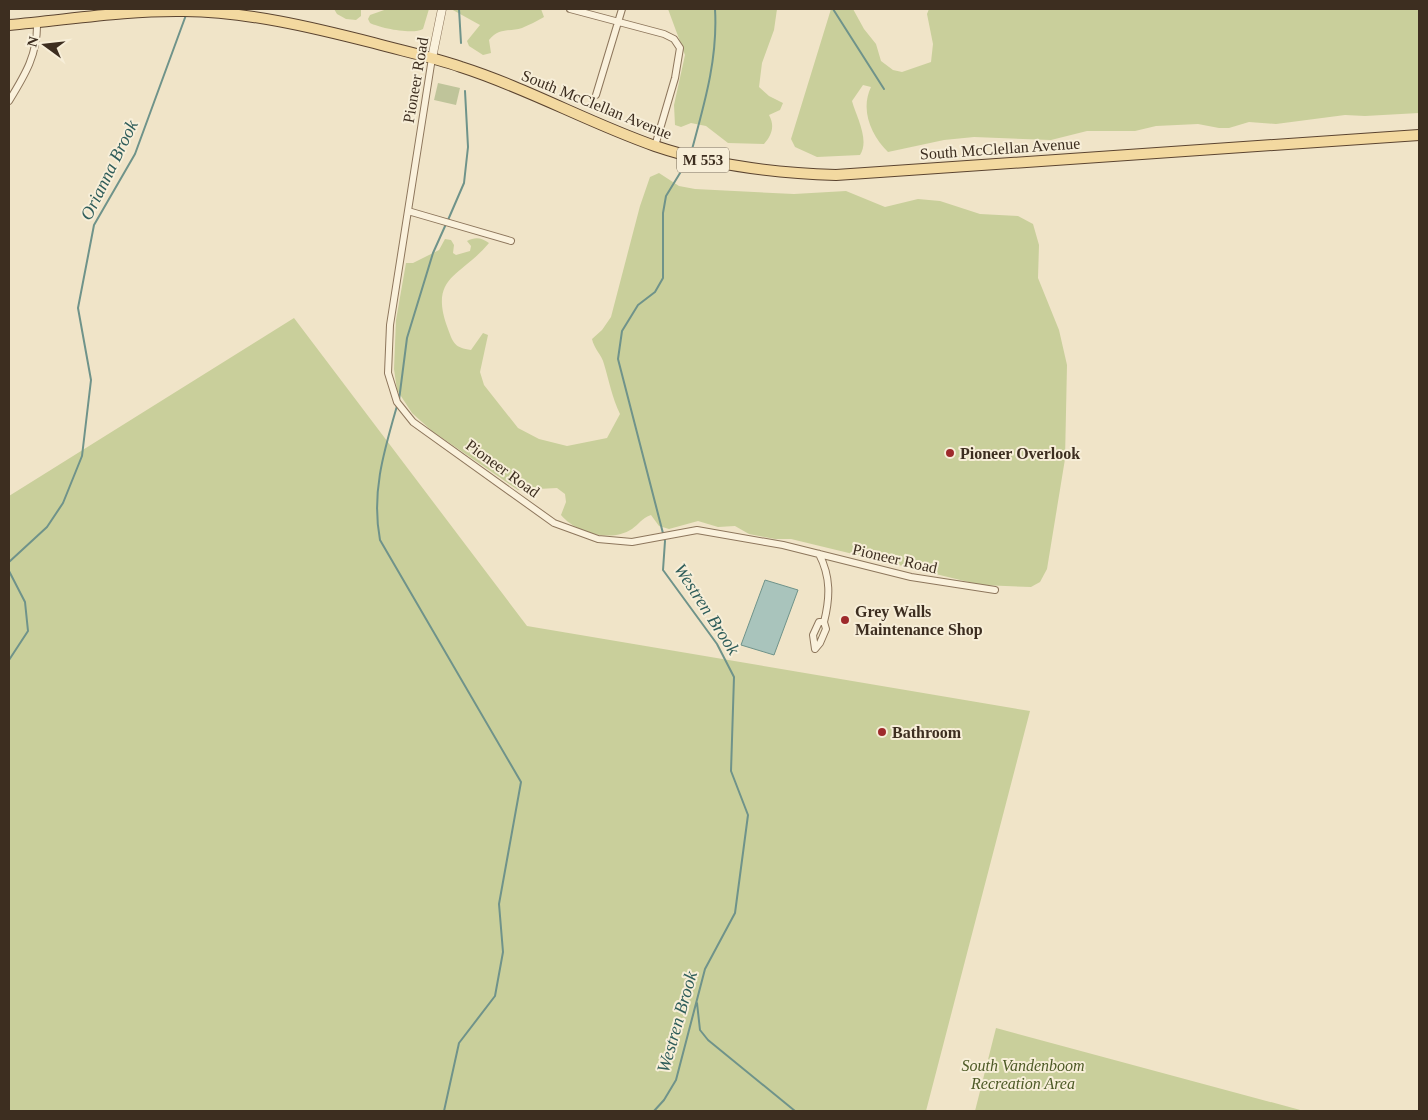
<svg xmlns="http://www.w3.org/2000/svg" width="1428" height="1120" viewBox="0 0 1428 1120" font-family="'Times New Roman',serif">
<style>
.green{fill:#c9cf9b}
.cemetery{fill:#bfc49a}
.water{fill:#a9c4bc;stroke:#6f938a}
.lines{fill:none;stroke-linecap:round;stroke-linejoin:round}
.stream{stroke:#6f938a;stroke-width:2}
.minor-casing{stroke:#8d765c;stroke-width:8}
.tertiary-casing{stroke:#8d765c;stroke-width:9}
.primary-casing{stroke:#5b4430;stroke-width:12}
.minor{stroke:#faf1dc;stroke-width:6}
.tertiary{stroke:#faf1dc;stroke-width:8}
.primary{stroke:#f3d9a0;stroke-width:10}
.poi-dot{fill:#9e2a2b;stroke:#f7eed8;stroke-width:2}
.labels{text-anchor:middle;stroke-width:4;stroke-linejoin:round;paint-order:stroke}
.shield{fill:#f7eed8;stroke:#756857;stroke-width:1}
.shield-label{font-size:15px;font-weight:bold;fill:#3d2e20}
.street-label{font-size:16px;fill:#3d2e20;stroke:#f7eed8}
.poi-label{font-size:16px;font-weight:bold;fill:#3d2e20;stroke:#f7eed8;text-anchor:start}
.park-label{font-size:16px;font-style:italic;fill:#4d5a26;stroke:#f7eed8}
.water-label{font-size:18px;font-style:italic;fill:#2f5d5a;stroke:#f7eed8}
</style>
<rect width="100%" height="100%" fill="#f0e4c8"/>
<path class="green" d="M334,9H361V16L356,20L346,19L337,14Z
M387,9H429L423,29C413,35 380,28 370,23L368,19L370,15Z
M451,9H541L544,17C537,21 529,25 522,28C511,32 499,27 489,40L491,53L483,55L469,46L467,41L480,25Z
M668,9H777L774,30L762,63L759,87L769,96L783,103L780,110L769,115C775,126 772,135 764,144L728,143L706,126L691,123L681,127L675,125L674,105L685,55Z
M831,9H853L864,29L876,44L881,61L893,70L902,72L931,62L933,44L927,14L929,9H1419V113L1365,116L1345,115L1276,124L1249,122L1229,128H1219L1198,124L1156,126L1135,131H1087L1051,140L974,137L944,140L888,152C871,135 860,110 871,87L863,85L852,101C856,116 870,140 860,155L817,157L795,147L791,139Z
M659,173L679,186L695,189L794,194L846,191L885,207L918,199L940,201L980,214L1018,216L1033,224L1039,245L1038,278L1059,330L1067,365L1065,459L1047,569L1040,582L1031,587L981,585L791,539H775L749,534L735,526L718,527L698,521L669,529L659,526L651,515C642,518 639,524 632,529C611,543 576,533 561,515L566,502L565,494L557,488L518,490L432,431L412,413L397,390L394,369L396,320L406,263H413L439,250L445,239L451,240L454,245L453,253L456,255L470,251L471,246L467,241C475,237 481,237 489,243C461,277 428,276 448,329C453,343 455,348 471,350L483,333L488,335L480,372L484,385L518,428L539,439L567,446L607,438L620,414C612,397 609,381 604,364C602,355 594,349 592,339L602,330L611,317L640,206L650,177Z
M294,318L527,626L1030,711L926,1111H9V496Z
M996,1028L1304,1111H975Z"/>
<path class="cemetery" d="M438,83L460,88L456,105L434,100Z"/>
<path class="water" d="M765,580L798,590L774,655L741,645Z"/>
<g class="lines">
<path class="stream" d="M459,9L461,43
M833,9L884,89
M691,153C704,105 718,59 715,9
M448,220L464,183L468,147L465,91
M399,400L407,338L433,253L446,224
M397,406C384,451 371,493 380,540L521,782L499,904L503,952L495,996L459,1043L444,1111
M9,562L47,527L63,503L82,456L91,380L78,308L94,225L135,154L186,15
M9,571L25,602L28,631L9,660
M697,1003L700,1030L708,1040L795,1111
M654,1111L664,1100L676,1080L705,969L735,913L748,815L731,771L734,677L717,644L663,570L665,541L618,359L622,331L638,305L655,292L663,278V213L666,196L688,160"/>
<g class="minor-casing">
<path id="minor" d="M570,9L664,34L674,39L680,48L675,78L655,146
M432,58L390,325L388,373L397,402L413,422L554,523L598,539L632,542L697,530L783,545L911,577L995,590
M596,95L622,9
M9,101C25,75 38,54 37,22
M408,211L511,241
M819,554C831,577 830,598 824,622H819L813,635L815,649L820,643L826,629L824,622"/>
</g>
<g class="tertiary-casing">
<path id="tertiary" d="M432,58L442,9"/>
</g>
<g class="primary-casing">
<path id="primary" d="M9,25C67,20 126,10 184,11C249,12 311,27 374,43C403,51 432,57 461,67C527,88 589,123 655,146C714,166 774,173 836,175L1419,135"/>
</g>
<use href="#minor" class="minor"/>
<use href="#tertiary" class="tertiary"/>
<use href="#primary" class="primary"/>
</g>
<g class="poi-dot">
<circle cx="950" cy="453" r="5"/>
<circle cx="845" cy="620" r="5"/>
<circle cx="882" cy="732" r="5"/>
</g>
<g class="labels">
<rect class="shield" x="677" y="147.5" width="52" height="25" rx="4"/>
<g class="shield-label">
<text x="703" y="165">M 553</text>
</g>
<g class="street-label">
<text transform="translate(415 80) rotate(-80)" y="6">Pioneer Road</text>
<text transform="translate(597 104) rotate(22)" y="6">South McClellan Avenue</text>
<text transform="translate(1000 148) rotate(-4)" y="6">South McClellan Avenue</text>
<text transform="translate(503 468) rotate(36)" y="6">Pioneer Road</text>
<text transform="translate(895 558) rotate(13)" y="6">Pioneer Road</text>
</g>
<g class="poi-label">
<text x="960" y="459">Pioneer Overlook</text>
<text x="855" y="617">Grey Walls<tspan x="855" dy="18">Maintenance Shop</tspan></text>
<text x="892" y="738">Bathroom</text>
</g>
<g class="park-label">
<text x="1023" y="1071">South Vandenboom<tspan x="1023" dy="18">Recreation Area</tspan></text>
</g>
<g class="water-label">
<text transform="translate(109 170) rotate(-64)" y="6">Orianna Brook</text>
<text transform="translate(707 609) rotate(57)" y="6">Westren Brook</text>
<text transform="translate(677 1022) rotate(-74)" y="6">Westren Brook</text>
</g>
</g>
<rect width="1428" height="1120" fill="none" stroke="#3d2e20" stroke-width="20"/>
<g transform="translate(45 45) rotate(285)" stroke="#f7eed8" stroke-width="4" paint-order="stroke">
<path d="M0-4L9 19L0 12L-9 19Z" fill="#3d2e20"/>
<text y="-8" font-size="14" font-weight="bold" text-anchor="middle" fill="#3d2e20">N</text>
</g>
</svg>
